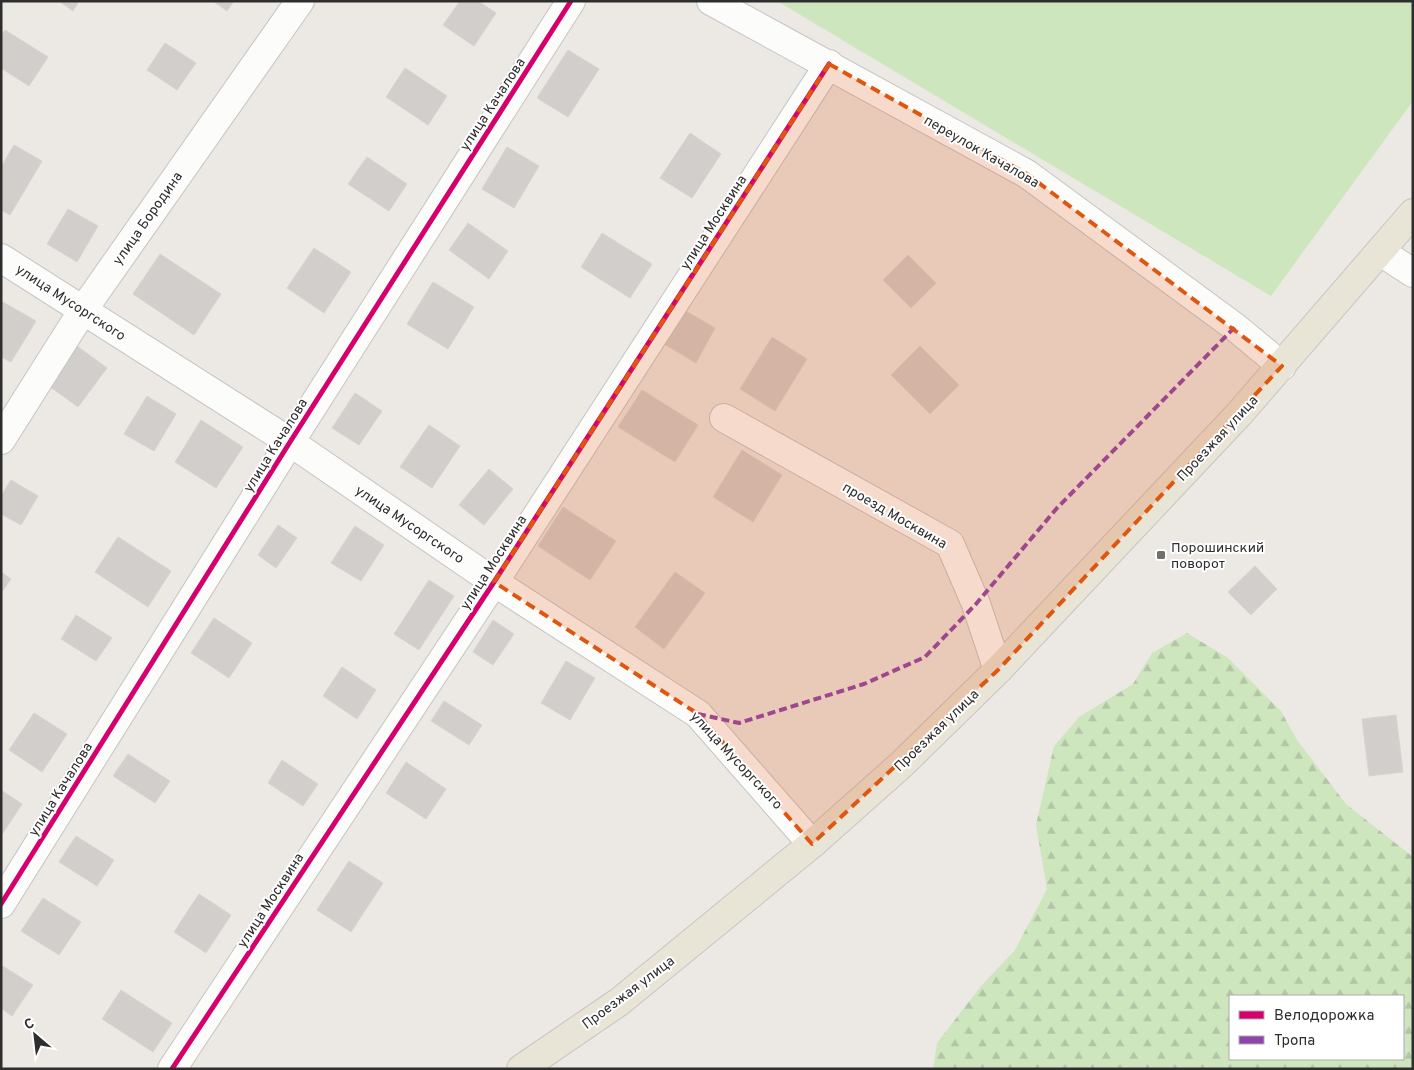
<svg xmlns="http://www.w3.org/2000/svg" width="1414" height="1070" viewBox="0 0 1414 1070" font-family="Overpass,sans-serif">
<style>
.grass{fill:#cee6be}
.forest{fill:url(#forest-firs);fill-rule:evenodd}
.building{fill:#d1cecb;stroke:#d7d4d0}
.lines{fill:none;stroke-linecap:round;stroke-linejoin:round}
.minor-casing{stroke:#c5c4c5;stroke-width:30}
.tertiary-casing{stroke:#c5c4c5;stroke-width:30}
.primary-casing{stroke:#c6c5c4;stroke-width:30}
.minor{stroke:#fcfcfb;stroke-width:28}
.tertiary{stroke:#fcfcfb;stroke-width:28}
.primary{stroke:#e8e4d6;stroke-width:28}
.quiet{stroke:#8e44ad;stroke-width:4;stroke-dasharray:8 4;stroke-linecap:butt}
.cycleway-casing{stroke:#fff;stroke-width:8}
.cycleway{stroke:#d6006c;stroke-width:5}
.marked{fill:#df570e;fill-opacity:0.2;stroke:#df570e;stroke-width:4;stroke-dasharray:10 6;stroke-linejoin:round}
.poi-dot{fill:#706f6e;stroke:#fff;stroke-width:2}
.labels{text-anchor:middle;stroke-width:4;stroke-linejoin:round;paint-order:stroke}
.street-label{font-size:14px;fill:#2e2e2e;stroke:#fff}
.poi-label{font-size:14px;fill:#2e2e2e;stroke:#fff;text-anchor:start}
</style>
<defs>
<pattern id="forest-firs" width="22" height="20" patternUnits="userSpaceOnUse" patternTransform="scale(1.25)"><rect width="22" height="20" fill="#cee6be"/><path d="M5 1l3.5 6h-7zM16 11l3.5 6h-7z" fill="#b1c6a4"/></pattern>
</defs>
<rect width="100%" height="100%" fill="#ece8e4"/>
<path class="grass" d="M777,1H1413V101L1271,296Z"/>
<path class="forest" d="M1187,633L1228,658L1281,711L1297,740L1346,804L1413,857V1069H933L937,1043L981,986L1015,950L1047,889L1036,825L1054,746L1079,717L1133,684L1152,653ZM1230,996H1403V1059H1230Z"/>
<path class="building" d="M59,1H79L73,11Z
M213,1H234L227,11Z
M460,1H478L496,13L474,46L443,25Z
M5,30L48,57L29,86L1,68V36Z
M165,43L196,63L177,90L147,70Z
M568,50L599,69L568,117L537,98Z
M405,68L447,96L428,125L386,97Z
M690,133L721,154L692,198L660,178Z
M14,145L42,161L10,215L1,210V167Z
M507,147L539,166L514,208L482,189Z
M367,157L407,184L389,211L348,184Z
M68,209L98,226L77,262L47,244Z
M468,223L508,251L489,279L449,250Z
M602,233L652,264L630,298L581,267Z
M314,248L351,272L324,313L287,288Z
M160,254L221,294L194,335L133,294Z
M908,255L936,283L911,308L883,280Z
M433,282L474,307L448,349L407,324Z
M1,301L36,321L11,362L1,357Z
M684,310L715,328L696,363L664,344Z
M772,337L807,359L775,411L740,389Z
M77,346L107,368L78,407L49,386Z
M920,346L959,385L930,414L891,375Z
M642,390L698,425L675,462L618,427Z
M355,393L382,411L359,445L332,428Z
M147,396L176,414L154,451L124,434Z
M201,420L243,447L216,488L175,462Z
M429,425L460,446L432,488L400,467Z
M742,450L782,475L753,522L713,497Z
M489,469L513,489L484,525L459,505Z
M11,480L38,496L21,525L1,514V496Z
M563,507L616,541L590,580L538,546Z
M278,525L297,538L276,568L258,555Z
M355,526L384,545L361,581L331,563Z
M118,537L171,571L148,607L95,572Z
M1255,566L1277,589L1251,615L1228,592Z
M1,572L11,579L1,593Z
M675,572L705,593L664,649L635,627Z
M429,580L454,596L419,650L394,634Z
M76,615L112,638L96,661L61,639Z
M214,618L252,643L229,678L191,653Z
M493,620L514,634L493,665L473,652Z
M566,661L595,678L570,720L541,703Z
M342,667L376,690L357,719L323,696Z
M444,701L482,725L469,745L431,721Z
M34,713L67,734L42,772L9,750Z
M1396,715L1403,772L1369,776L1362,719Z
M128,754L170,781L155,803L113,776Z
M282,760L318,784L303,806L268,783Z
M406,762L446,789L426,819L386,793Z
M1,790L22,804L1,836Z
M76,836L114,860L97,886L59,862Z
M349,861L383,883L351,932L317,910Z
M199,894L231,915L206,953L174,932Z
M43,898L81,922L59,955L21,931Z
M1,965L33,985L12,1016L1,1008Z
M121,990L172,1023L153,1052L102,1019Z"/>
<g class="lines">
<g class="minor-casing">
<path id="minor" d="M711,1L1027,174L1235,327L1282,366
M1,258L290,442L494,582L698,714L812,844
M724,418L950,544L976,604L998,670
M1,440L83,310L300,1
M1,904L290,442L571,1
M172,1069L494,582L829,64"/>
</g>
<g class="tertiary-casing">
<path id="tertiary" d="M1381,252L1413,273"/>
</g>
<g class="primary-casing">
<path id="primary" d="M521,1069L619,1002L812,844L902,764L998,670L1240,413L1413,213"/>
</g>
<use href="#minor" class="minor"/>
<use href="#tertiary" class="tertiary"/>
<use href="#primary" class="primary"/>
<path class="quiet" d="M698,714L739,723L864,684L925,657L976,604L1057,508L1235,327"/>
<g class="cycleway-casing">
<path id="cycleway" d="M1,904L290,442L571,1
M172,1069L494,582L829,64"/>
</g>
<use href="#cycleway" class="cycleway"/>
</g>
<path class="marked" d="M829,64L1027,174L1282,366L998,670L812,844L698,714L494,582Z"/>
<rect class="poi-dot" x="1156" y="550" width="10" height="10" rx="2.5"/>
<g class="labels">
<g class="street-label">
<text transform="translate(492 104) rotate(-57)" y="5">улица Качалова</text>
<text transform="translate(982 151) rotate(30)" y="5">переулок Качалова</text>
<text transform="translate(147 218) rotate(-55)" y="5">улица Бородина</text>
<text transform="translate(713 222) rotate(-57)" y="5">улица Москвина</text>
<text transform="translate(71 302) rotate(33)" y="5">улица Мусоргского</text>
<text transform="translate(1217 438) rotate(-47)" y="5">Проезжая улица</text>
<text transform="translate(275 445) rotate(-58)" y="5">улица Качалова</text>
<text transform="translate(895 515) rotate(30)" y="5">проезд Москвина</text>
<text transform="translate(410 524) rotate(34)" y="5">улица Мусоргского</text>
<text transform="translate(493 562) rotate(-57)" y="5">улица Москвина</text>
<text transform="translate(936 730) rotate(-44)" y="5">Проезжая улица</text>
<text transform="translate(737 760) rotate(47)" y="5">улица Мусоргского</text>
<text transform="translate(60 789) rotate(-58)" y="5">улица Качалова</text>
<text transform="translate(270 900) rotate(-57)" y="5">улица Москвина</text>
<text transform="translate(628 992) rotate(-37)" y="5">Проезжая улица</text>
</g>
<g class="poi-label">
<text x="1171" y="552">Порошинский<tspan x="1171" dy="16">поворот</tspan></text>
</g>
</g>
<rect width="1414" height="1070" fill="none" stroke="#2e2e2e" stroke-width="5"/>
<rect x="1229" y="995" width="175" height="65" fill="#ffffff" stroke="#ababab"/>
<rect x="1239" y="1011" width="25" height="8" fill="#d6006c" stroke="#ababab"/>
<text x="1274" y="1020" font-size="15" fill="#2e2e2e">Велодорожка</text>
<rect x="1239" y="1036" width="25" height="8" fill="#8e44ad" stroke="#ababab"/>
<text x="1274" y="1045" font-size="15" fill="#2e2e2e">Тропа</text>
<g transform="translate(35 1035) rotate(332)" stroke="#ffffff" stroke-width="4" paint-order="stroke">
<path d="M0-4L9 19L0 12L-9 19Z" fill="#2e2e2e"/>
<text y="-8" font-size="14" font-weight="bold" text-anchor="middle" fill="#2e2e2e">С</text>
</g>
</svg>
